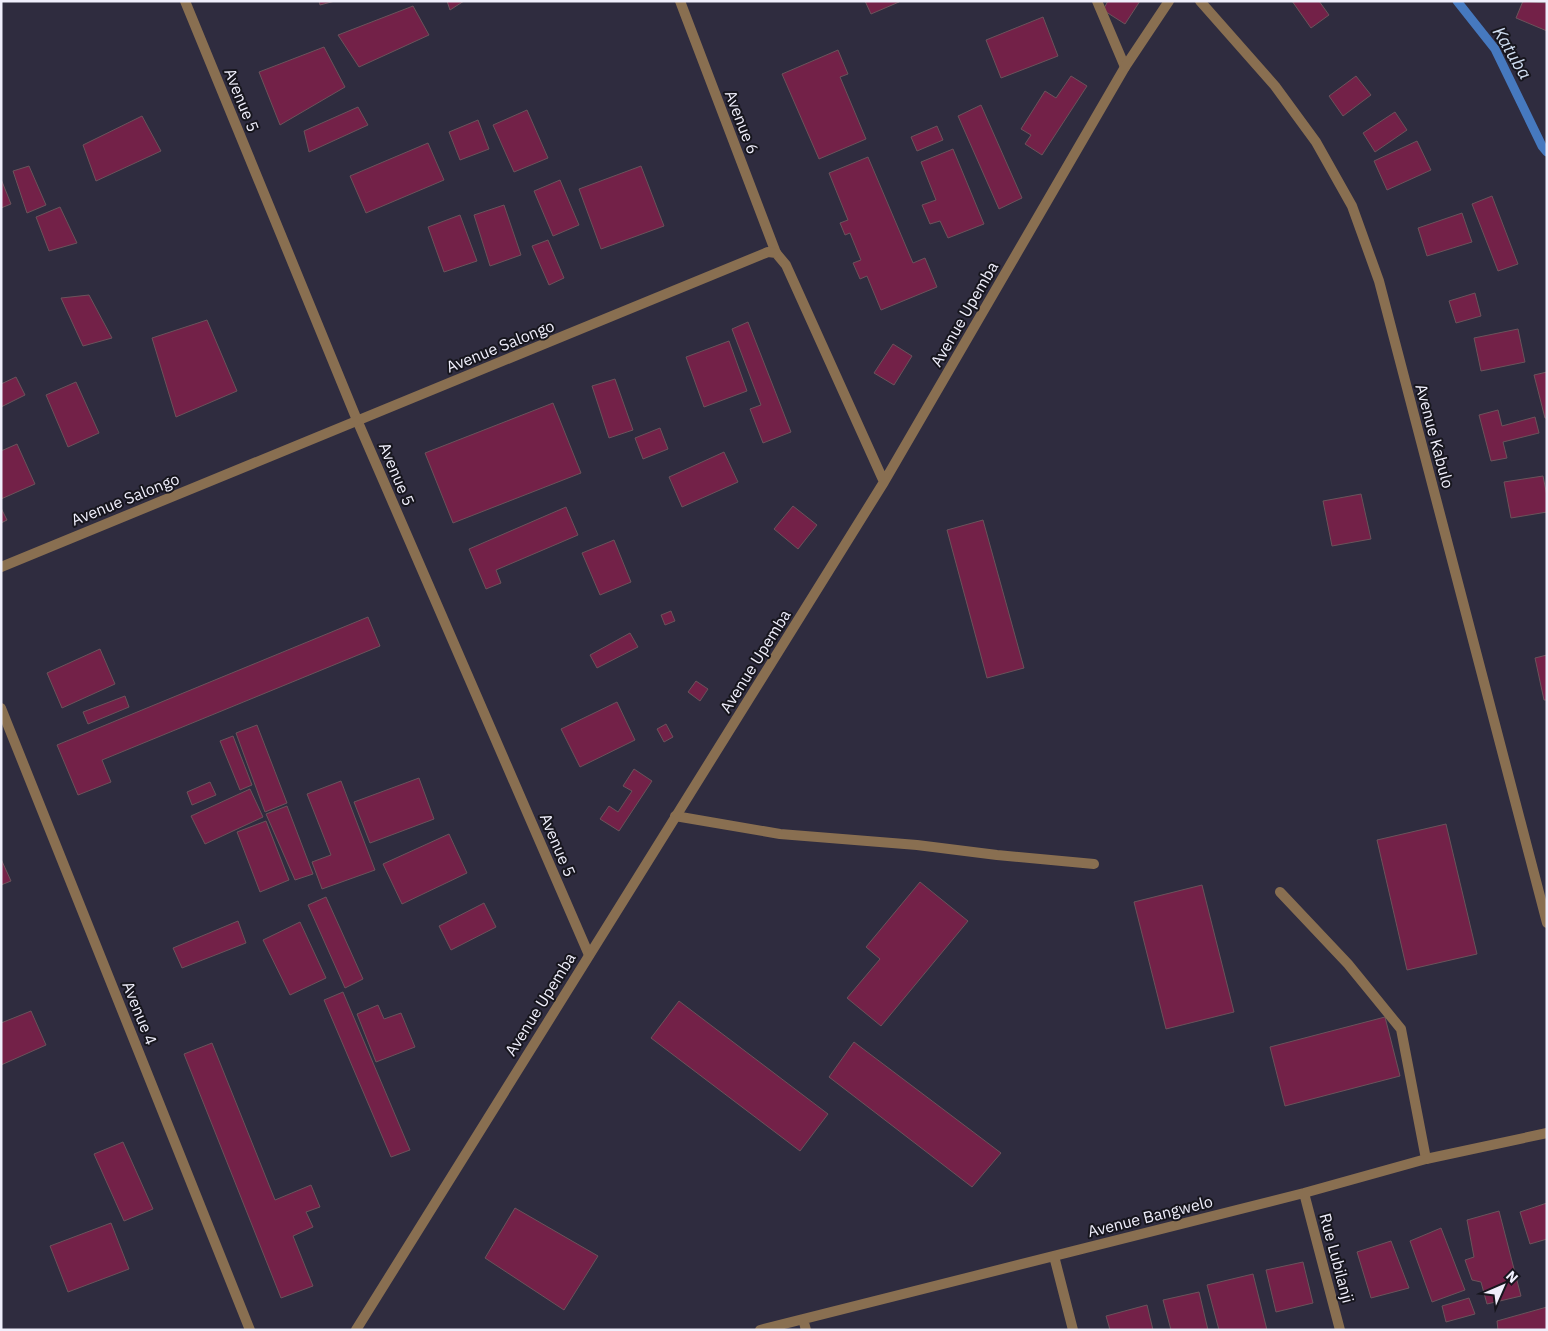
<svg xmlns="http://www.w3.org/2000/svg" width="1548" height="1331" viewBox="0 0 1548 1331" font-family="'IBM Plex Sans',sans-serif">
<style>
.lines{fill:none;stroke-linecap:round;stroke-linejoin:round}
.stream{stroke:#4679bf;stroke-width:9}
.building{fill:#732148;stroke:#6b535b}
.service{stroke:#896f51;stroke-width:10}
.minor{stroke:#896f51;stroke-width:10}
.tertiary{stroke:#896f51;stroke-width:10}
.labels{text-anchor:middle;stroke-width:4;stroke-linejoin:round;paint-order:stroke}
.street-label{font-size:16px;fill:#f0effc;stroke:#17161e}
.water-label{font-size:18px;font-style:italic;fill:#d0def1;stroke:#17161e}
</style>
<rect width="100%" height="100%" fill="#2f2c3f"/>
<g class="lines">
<path class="stream" d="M1457,1L1495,49L1542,146L1547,152"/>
</g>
<path class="building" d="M319,1H335L320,5Z
M447,1H464L450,10Z
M865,1H898L899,2L871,14Z
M1108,1H1140L1125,24L1103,10Z
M1292,1H1319L1329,15L1311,28Z
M1523,1L1547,3V31L1516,18Z
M413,6L429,35L359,67L338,35Z
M1043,17L1058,56L1001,78L986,40Z
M324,47L345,87L280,125L259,72Z
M838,50L848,74L840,77L866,139L819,159L782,74Z
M1071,76L1087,86L1042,155L1025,144L1031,135L1021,129L1045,91L1056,98Z
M1356,76L1371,95L1343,116L1329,96Z
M981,105L1022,198L999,209L958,116Z
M358,107L368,125L309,152L304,131Z
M527,110L548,158L514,172L493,125Z
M1395,112L1407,130L1375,152L1363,133Z
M142,116L161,151L96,181L83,145Z
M478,120L489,149L460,160L449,132Z
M937,126L943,140L917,151L911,137Z
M1417,141L1431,170L1387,190L1374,161Z
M428,143L444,180L366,213L350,176Z
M953,149L984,224L948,238L940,221L930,224L922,205L936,200L921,162Z
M868,157L913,263L925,258L937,287L881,310L867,276L860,279L853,263L861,260L850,233L845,235L840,223L848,220L829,173Z
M29,166L46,205L27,213L13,171Z
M641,166L664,226L601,249L579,189Z
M1,179L11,204L1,208Z
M560,180L579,225L553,236L534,191Z
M1492,196L1518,264L1498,271L1472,204Z
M504,205L521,255L490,266L474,215Z
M60,207L77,243L49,251L36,217Z
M1462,213L1472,242L1427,256L1418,228Z
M460,215L477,261L444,272L428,227Z
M548,240L564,278L549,285L532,246Z
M1475,293L1481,316L1456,323L1449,301Z
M89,295L112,338L83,346L61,298Z
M207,320L237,391L176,417L152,338Z
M748,322L791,432L763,443L750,409L761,405L732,329Z
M1518,329L1525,362L1481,371L1474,338Z
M729,341L747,391L704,407L686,357Z
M893,344L912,356L894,385L874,373Z
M1547,372V418H1545L1534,375Z
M16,377L25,395L1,407V384Z
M615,379L633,430L609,438L592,386Z
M76,382L99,433L68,447L46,395Z
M553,403L581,473L453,523L425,453Z
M1498,410L1502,426L1535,417L1539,433L1503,442L1507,458L1491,461L1479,415Z
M660,428L668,449L643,459L635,438Z
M17,444L35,484L1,499V451Z
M724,452L738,482L682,507L669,477Z
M1543,476L1547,496V512L1511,518L1504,482Z
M1361,494L1371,539L1332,546L1323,501Z
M793,506L817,525L798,549L774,529Z
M566,507L578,535L496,570L501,583L486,589L469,549Z
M1,508L7,520L1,523Z
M983,520L1024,668L987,678L947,530Z
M614,540L631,582L600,595L582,553Z
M671,611L675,621L665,625L661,615Z
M368,617L380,646L102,760L111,782L78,795L57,745Z
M630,633L638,647L597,668L590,655Z
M100,649L115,684L62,708L47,673Z
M1547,655V700H1544L1535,658Z
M696,681L708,689L700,701L688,692Z
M125,696L129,707L88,724L83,712Z
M617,702L635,740L580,767L561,729Z
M666,724L673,737L664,742L657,729Z
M257,725L287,803L265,812L236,733Z
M233,736L252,785L240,790L220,741Z
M634,769L652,781L619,831L600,819L609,806L618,812L632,791L623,786Z
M419,778L434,819L370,843L354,802Z
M341,781L375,870L322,889L312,862L331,855L307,794Z
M210,782L216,795L192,805L187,792Z
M250,789L263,817L205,844L191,816Z
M287,806L313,874L295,880L266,814Z
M266,821L289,880L260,892L237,832Z
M1446,824L1477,954L1407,970L1377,840Z
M449,834L467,873L402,904L383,864Z
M1,859L11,881L1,885Z
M920,882L968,921L881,1026L847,998L880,959L866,947Z
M1202,885L1234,1012L1166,1029L1134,902Z
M326,897L363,979L345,988L308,905Z
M484,903L496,927L451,950L439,926Z
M238,921L246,943L182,968L173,948Z
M300,922L326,978L290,995L263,940Z
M343,992L410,1150L391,1157L324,1000Z
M679,1001L828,1114L800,1151L651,1038Z
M378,1005L384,1019L401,1013L415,1047L376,1062L357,1014Z
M31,1011L46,1045L1,1065V1023Z
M1385,1017L1400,1076L1285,1106L1270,1047Z
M854,1042L1001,1153L972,1187L829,1077Z
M212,1043L275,1200L311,1185L320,1207L306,1212L313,1227L293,1236L313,1286L281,1298L184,1054Z
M123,1142L153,1209L124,1221L94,1154Z
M1547,1203V1239L1530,1244L1520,1212Z
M515,1208L598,1256L564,1310L485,1258Z
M1499,1211L1521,1296L1487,1304L1481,1282L1472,1280L1465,1260L1474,1257L1467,1220Z
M111,1223L129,1269L68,1292L50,1246Z
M1441,1228L1465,1290L1432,1302L1410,1241Z
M1391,1241L1409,1288L1371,1298L1357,1252Z
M1303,1262L1313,1303L1276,1312L1266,1270Z
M1253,1274L1267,1330H1219L1207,1285Z
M1199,1292L1208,1330H1171L1163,1300Z
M1469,1298L1475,1314L1446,1322L1442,1306Z
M1147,1305L1153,1330H1110L1106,1316Z
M1547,1307V1330H1498L1497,1321Z"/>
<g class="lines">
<path class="service" d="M675,816L780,834L917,845L997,855L1094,864
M1280,892L1348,964L1401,1029L1426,1159"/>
<path class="minor" d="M185,1L357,420L589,955
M680,1L776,253
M1097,1L1125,67
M1,708L250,1330
M1304,1193L1340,1330
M1054,1256L1073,1330
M803,1319L806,1330
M760,1330L1304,1193L1426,1159L1547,1133"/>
<path class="tertiary" d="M1200,1L1275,86L1316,142L1352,206L1379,281L1547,923
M1,567L768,252L776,253L786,265L884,482
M356,1330L884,482L1125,67L1169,1"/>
</g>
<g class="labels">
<g class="street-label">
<text transform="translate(242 100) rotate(68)" y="6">Avenue 5</text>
<text transform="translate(742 122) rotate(69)" y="6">Avenue 6</text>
<text transform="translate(964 314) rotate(-60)" y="6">Avenue Upemba</text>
<text transform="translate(500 346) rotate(-22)" y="6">Avenue Salongo</text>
<text transform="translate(1435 436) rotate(75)" y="6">Avenue Kabulo</text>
<text transform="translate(397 474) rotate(67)" y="6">Avenue 5</text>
<text transform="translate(125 499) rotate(-22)" y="6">Avenue Salongo</text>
<text transform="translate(755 661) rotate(-58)" y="6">Avenue Upemba</text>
<text transform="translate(558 845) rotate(67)" y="6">Avenue 5</text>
<text transform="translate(540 1004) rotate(-58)" y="6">Avenue Upemba</text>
<text transform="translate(140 1013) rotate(68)" y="6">Avenue 4</text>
<text transform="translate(1150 1216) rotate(-14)" y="6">Avenue Bangwelo</text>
<text transform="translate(1337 1258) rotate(75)" y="6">Rue Lubilanji</text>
</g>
<g class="water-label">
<text transform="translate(1512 53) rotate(59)" y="6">Katuba</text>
</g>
</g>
<rect width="1548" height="1331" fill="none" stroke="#f0effc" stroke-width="5"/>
<g transform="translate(1503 1286) rotate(45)" stroke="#17161e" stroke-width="4" paint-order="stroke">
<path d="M0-4L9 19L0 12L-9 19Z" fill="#f0effc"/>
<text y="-8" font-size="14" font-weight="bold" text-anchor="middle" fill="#f0effc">N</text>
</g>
</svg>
